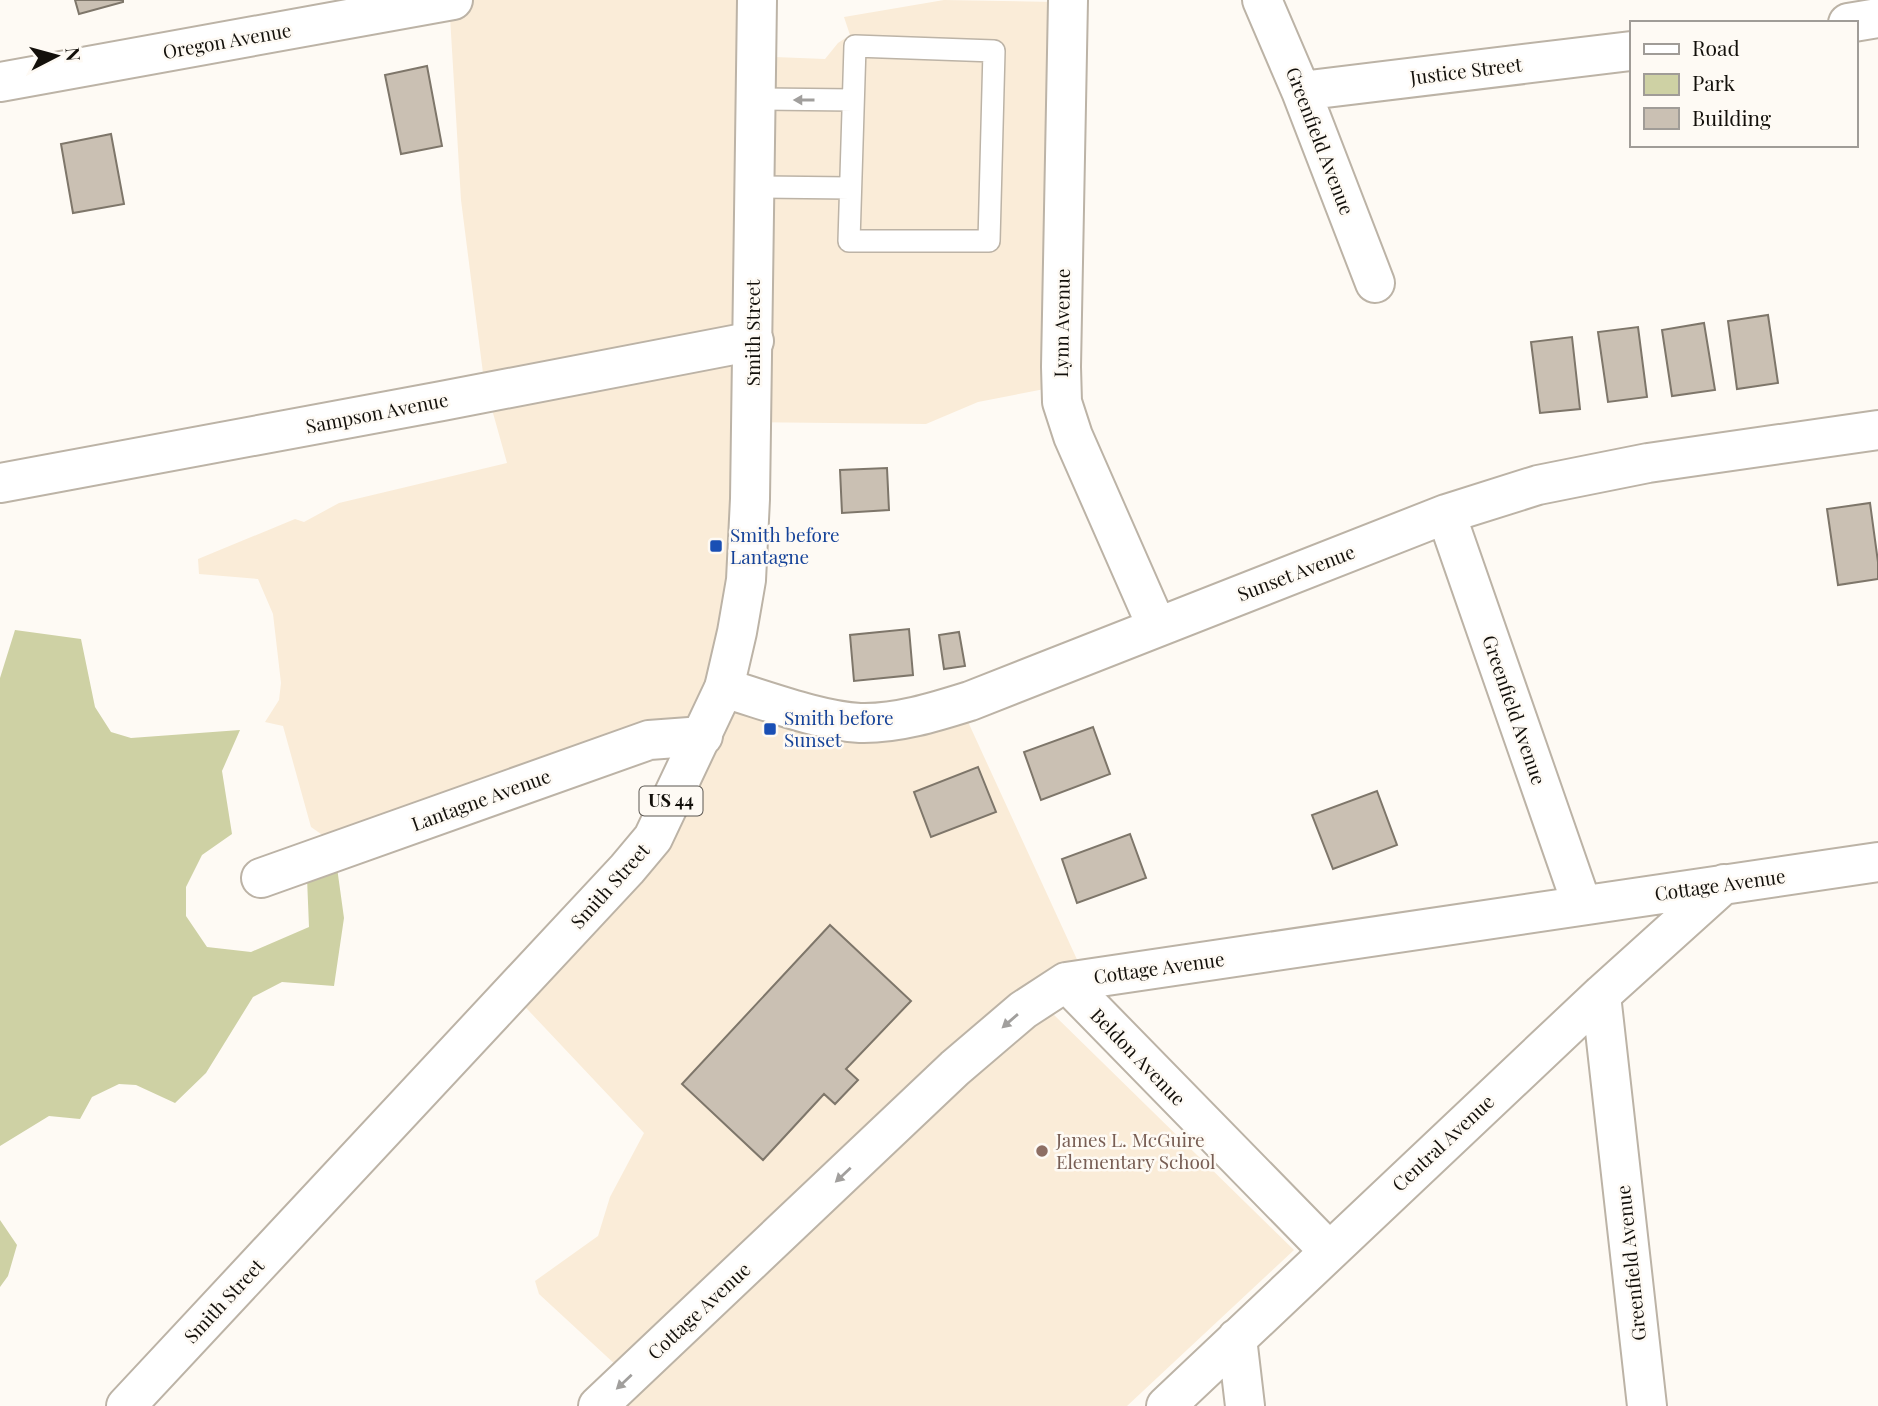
<svg xmlns="http://www.w3.org/2000/svg" width="1878" height="1406" viewBox="0 0 1878 1406" font-family="'Playfair Display',serif">
<style>
.built{fill:#faecd8}
.green{fill:#ced1a4}
.building{fill:#cac0b3;stroke:#7e766a;stroke-width:2}
.lines{fill:none;stroke-linecap:round;stroke-linejoin:round}
.lane-casing{stroke:#bcb3a6;stroke-width:24}
.street-casing{stroke:#bcb3a6;stroke-width:42}
.primary-casing{stroke:#bcb3a6;stroke-width:42}
.lane{stroke:#fff;stroke-width:21}
.street{stroke:#fff;stroke-width:38}
.primary{stroke:#fff;stroke-width:38}
.oneway{fill:#a19f9d}
.transit-dot{fill:#1a4fb4;stroke:#fefaf4;stroke-width:2.5}
.education-dot{fill:#8d6e63;stroke:#fefaf4;stroke-width:2.5}
.labels{text-anchor:middle;stroke-width:5;stroke-linejoin:round;paint-order:stroke}
.shield{fill:#fefaf4;stroke:#5a5651;stroke-width:2}
.shield-label{font-size:18px;font-weight:bold;fill:#13100b}
.street-label{font-size:19px;fill:#13100b;stroke:#fefaf4}
.transit-label{font-size:19px;fill:#164399;stroke:#fefaf4;text-anchor:start}
.education-label{font-size:19px;fill:#785e54;stroke:#fefaf4;text-anchor:start}
</style>
<rect width="100%" height="100%" fill="#fefaf4"/>
<path class="built" d="M449,0H749L750,56L825,59L838,43L850,35L844,17L944,0L1054,2L1055,387L978,402L926,424L749,422L736,595L716,673L801,712L958,700L1080,966L618,1367L539,1294L535,1281L598,1236L610,1197L644,1133L513,994L579,912L669,781L694,728L341,848L311,827L283,726L265,722L279,700L281,683L273,614L258,579L199,574L198,559L295,519L304,522L339,503L507,463L484,381L461,200Z
M1051,1012L1294,1250L1127,1406H620L997,1052Z"/>
<path class="green" d="M15,630L81,639L95,707L111,732L131,738L240,730L222,771L232,834L202,855L186,887V916L207,947L251,952L309,927L307,878L335,853L344,918L334,986L282,982L253,997L206,1073L175,1103L136,1085L119,1084L92,1097L80,1119L49,1116L0,1146V678Z
M0,1220L17,1245L8,1276L0,1287Z"/>
<path class="building" d="M75,0H123V2L79,14Z
M427,66L442,146L401,154L385,75Z
M111,134L124,204L73,213L61,144Z
M1768,315L1778,383L1737,389L1728,321Z
M1704,323L1715,390L1672,396L1662,330Z
M1638,327L1647,397L1608,402L1598,332Z
M1572,337L1580,409L1540,413L1531,342Z
M887,468L889,510L842,513L840,470Z
M1870,503L1878,562V579L1838,585L1827,509Z
M909,629L913,675L854,681L850,635Z
M959,632L965,666L944,669L939,635Z
M1093,727L1110,774L1041,800L1024,752Z
M978,767L996,812L931,837L914,792Z
M1377,791L1397,845L1333,869L1312,815Z
M1130,834L1146,878L1077,903L1062,859Z
M830,925L911,1001L846,1069L858,1080L835,1104L824,1094L763,1160L682,1084Z"/>
<g class="lines">
<g class="lane-casing">
<path id="lane" d="M855,46L994,51L989,241H849Z
M756,99L853,100
M754,187L850,188"/>
</g>
<g class="street-casing">
<path id="street" d="M1068,0L1061,367L1062,402L1073,436L1157,627
M1262,0L1301,91L1375,283
M1848,23L1878,18
M0,82L453,0
M1301,91L1631,51
M0,483L442,401L754,341
M1446,514L1582,905
M724,688C765,700 819,721 860,723C897,724 935,712 970,701L1446,514L1538,485L1648,463L1878,430
M261,878L649,740L703,736
M1066,982L1329,1251
M1601,995L1647,1406
M1237,1338L1245,1406
M598,1406L955,1068L1023,1010L1066,982L1878,862
M1166,1406L1601,995L1724,884"/>
</g>
<g class="primary-casing">
<path id="primary" d="M126,1406L627,869L653,838L724,688L737,632L746,580L750,499L757,0"/>
</g>
<use href="#lane" class="lane"/>
<use href="#street" class="street"/>
<use href="#primary" class="primary"/>
</g>
<defs><path id="oneway-solid" d="M-6-.8H1V-3.2L6.5 0L1 3.2V.8H-6Z" transform="scale(1.75)"/></defs>
<g class="oneway">
<use href="#oneway-solid" transform="translate(804 100) rotate(-180)"/>
<use href="#oneway-solid" transform="translate(1010 1021) rotate(139)"/>
<use href="#oneway-solid" transform="translate(843 1175) rotate(137)"/>
<use href="#oneway-solid" transform="translate(624 1382) rotate(137)"/>
</g>
<g class="transit-dot">
<rect x="709" y="539" width="14" height="14" rx="3.5"/>
<rect x="763" y="722" width="14" height="14" rx="3.5"/>
</g>
<circle class="education-dot" cx="1042" cy="1151" r="7"/>
<g class="labels">
<rect class="shield" x="639.5" y="786.5" width="63" height="29" rx="5"/>
<g class="shield-label">
<text x="671" y="807">US 44</text>
</g>
<g class="street-label">
<text transform="translate(227 41) rotate(-10)" y="7">Oregon Avenue</text>
<text transform="translate(1466 71) rotate(-7)" y="7">Justice Street</text>
<text transform="translate(1320 141) rotate(69)" y="7">Greenfield Avenue</text>
<text transform="translate(1062 323) rotate(-89)" y="7">Lynn Avenue</text>
<text transform="translate(753 333) rotate(-90)" y="7">Smith Street</text>
<text transform="translate(377 413) rotate(-11)" y="7">Sampson Avenue</text>
<text transform="translate(1296 573) rotate(-21)" y="7">Sunset Avenue</text>
<text transform="translate(1514 710) rotate(71)" y="7">Greenfield Avenue</text>
<text transform="translate(481 800) rotate(-20)" y="7">Lantagne Avenue</text>
<text transform="translate(1720 885) rotate(-8)" y="7">Cottage Avenue</text>
<text transform="translate(610 886) rotate(-48)" y="7">Smith Street</text>
<text transform="translate(1159 968) rotate(-8)" y="7">Cottage Avenue</text>
<text transform="translate(1138 1057) rotate(46)" y="7">Beldon Avenue</text>
<text transform="translate(1443 1143) rotate(-43)" y="7">Central Avenue</text>
<text transform="translate(1631 1263) rotate(-96)" y="7">Greenfield Avenue</text>
<text transform="translate(224 1301) rotate(-47)" y="7">Smith Street</text>
<text transform="translate(699 1311) rotate(-43)" y="7">Cottage Avenue</text>
</g>
<g class="transit-label">
<text x="730" y="542">Smith before<tspan x="730" dy="22">Lantagne</tspan></text>
<text x="784" y="725">Smith before<tspan x="784" dy="22">Sunset</tspan></text>
</g>
<g class="education-label">
<text x="1056" y="1147">James L. McGuire<tspan x="1056" dy="22">Elementary School</tspan></text>
</g>
</g>
<rect x="1630" y="21" width="228" height="126" fill="#fefaf4" stroke="#a09c97" stroke-width="2"/>
<rect x="1644" y="44" width="35" height="10" fill="#ffffff" stroke="#a09c97" stroke-width="2"/>
<text x="1692" y="56" font-size="21" fill="#13100b">Road</text>
<rect x="1644" y="74" width="35" height="21" fill="#ced1a4" stroke="#a09c97" stroke-width="2"/>
<text x="1692" y="91" font-size="21" fill="#13100b">Park</text>
<rect x="1644" y="108" width="35" height="21" fill="#cac0b3" stroke="#a09c97" stroke-width="2"/>
<text x="1692" y="126" font-size="21" fill="#13100b">Building</text>
<g transform="translate(56 56) rotate(84)" stroke="#fefaf4" stroke-width="5" paint-order="stroke">
<path d="M0-5L12 26L0 18L-12 26Z" fill="#13100b"/>
<text y="-10" font-size="19" font-weight="bold" text-anchor="middle" fill="#13100b">N</text>
</g>
</svg>
